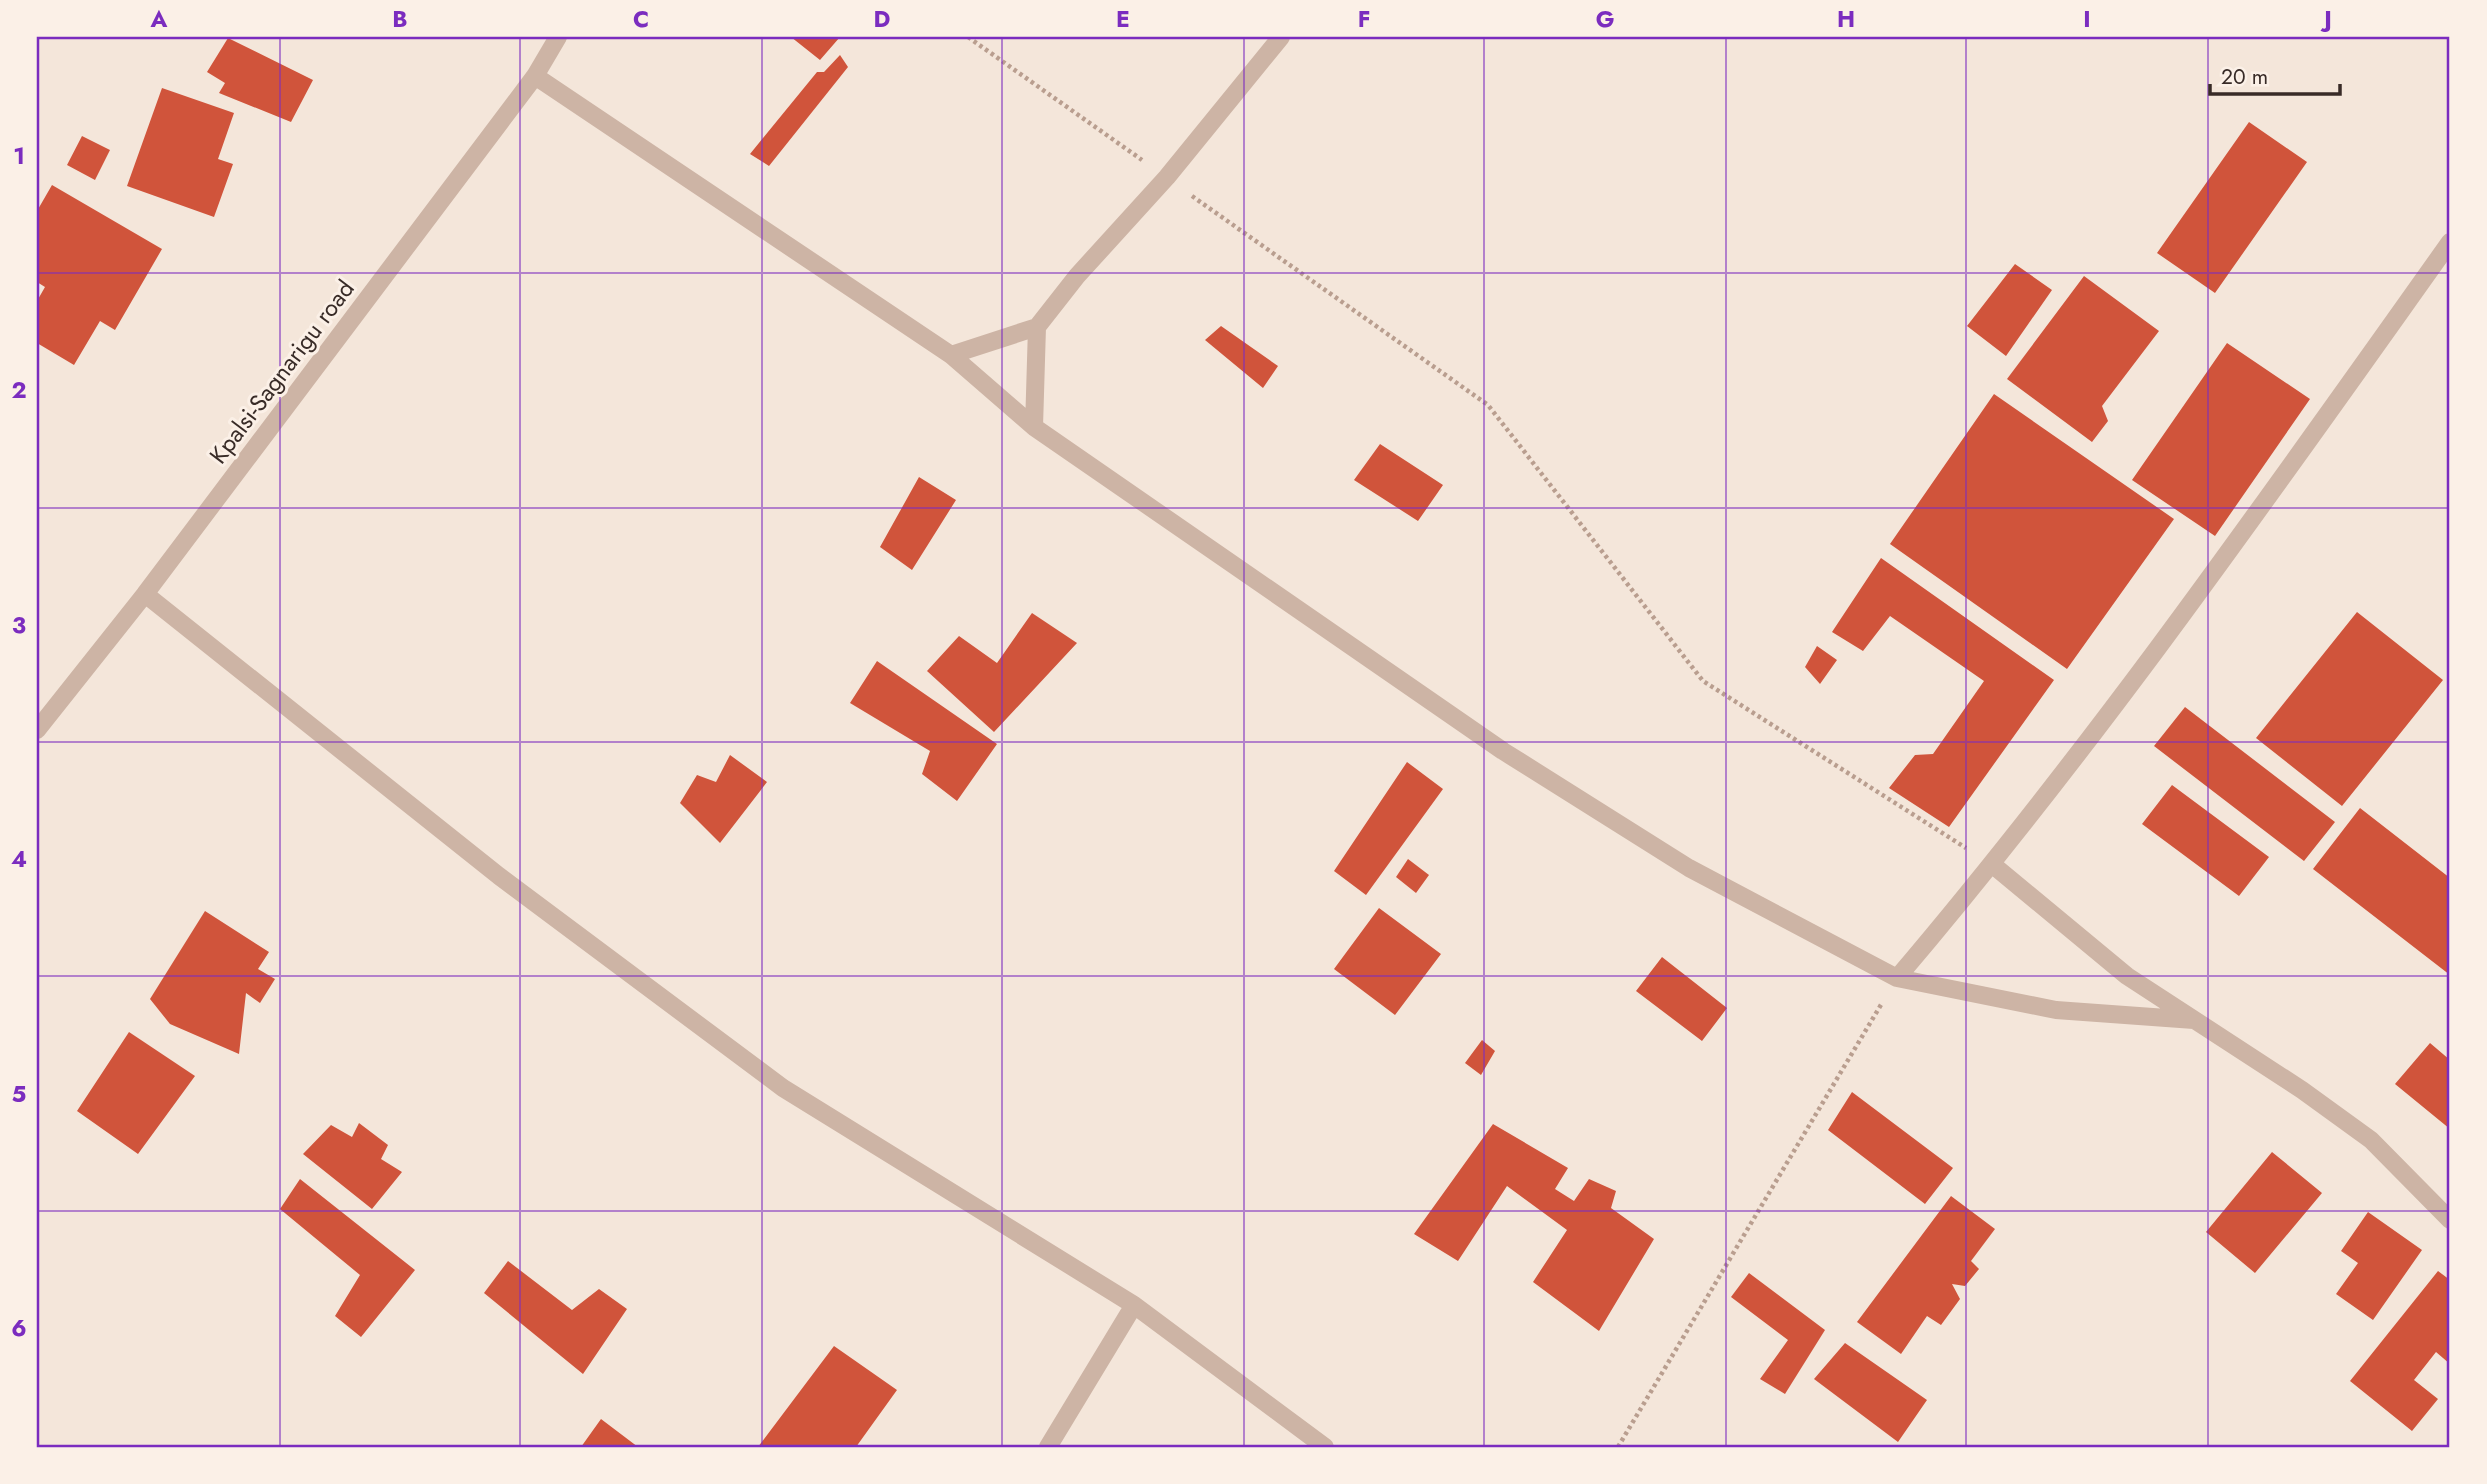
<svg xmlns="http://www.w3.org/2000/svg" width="2487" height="1484" viewBox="0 0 2487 1484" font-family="Jost,sans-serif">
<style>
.building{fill:#d0543b}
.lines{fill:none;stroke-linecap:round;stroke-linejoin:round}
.path{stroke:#b99e8f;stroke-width:4.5;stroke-dasharray:3.5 3.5;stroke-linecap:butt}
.minor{stroke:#cdb4a5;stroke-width:18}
.grid{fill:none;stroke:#7b2cbf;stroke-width:2;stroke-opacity:0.55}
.labels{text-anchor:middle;stroke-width:6;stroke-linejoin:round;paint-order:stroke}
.street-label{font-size:24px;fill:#382b27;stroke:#fbf0e7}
.neatline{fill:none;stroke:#7b2cbf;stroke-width:2.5}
.grid-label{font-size:23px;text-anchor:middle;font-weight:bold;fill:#7b2cbf}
</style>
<rect width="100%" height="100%" fill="#f4e6da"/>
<path class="building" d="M791,37H840L820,60Z
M228,38L313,80L291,122L219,93L225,83L207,72Z
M840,55L848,67L769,166L750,154L817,72H824Z
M162,88L234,113L218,159L233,164L214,217L127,186Z
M2249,122L2307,162L2215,293L2157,253Z
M82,136L110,150L95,180L67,165Z
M52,185L162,249L115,330L100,321L74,365L37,343V301L45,287L37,282V211Z
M2015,264L2052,290L2006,356L1967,326Z
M2084,276L2159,331L2102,406L2108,421L2092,442L2007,379Z
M1221,326L1278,366L1263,388L1205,340Z
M2227,343L2310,399L2215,536L2132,480Z
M1994,394L2174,519L2067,669L1890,544Z
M1380,444L1443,485L1418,521L1354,480Z
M919,477L956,500L912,570L880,547Z
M1881,558L2054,680L1949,827L1889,788L1915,755L1933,754L1984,681L1890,616L1863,651L1832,632Z
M2357,612L2443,680L2342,806L2256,738Z
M1032,613L1077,643L994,732L927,671L959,636L997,663Z
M1817,646L1837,660L1820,684L1805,667Z
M877,661L997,744L957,801L922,774L930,751L850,703Z
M2185,707L2335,822L2304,861L2154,746Z
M730,755L767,782L720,843L680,803L697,775L716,782Z
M1407,762L1443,789L1366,895L1334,871Z
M2172,785L2269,857L2239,896L2142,824Z
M2360,808L2450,878V975L2313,869Z
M1408,859L1429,875L1416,893L1396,877Z
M1379,908L1441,954L1395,1015L1334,969Z
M205,911L269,952L258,969L275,979L260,1003L246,993L239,1054L170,1024L150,999Z
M1662,957L1727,1008L1702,1041L1636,991Z
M129,1032L195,1076L138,1154L77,1111Z
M1482,1040L1495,1051L1481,1075L1465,1063Z
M2430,1043L2450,1060V1129L2395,1084Z
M1852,1092L1953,1168L1925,1204L1828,1130Z
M359,1123L388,1145L381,1159L402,1172L372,1209L303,1154L331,1125L352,1137Z
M1493,1124L1568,1168L1555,1189L1574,1201L1589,1179L1616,1191L1611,1208L1654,1239L1599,1331L1533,1282L1567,1230L1507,1186L1458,1261L1414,1234Z
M2272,1152L2322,1193L2255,1273L2206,1232Z
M300,1179L415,1270L361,1337L335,1316L360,1275L280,1209Z
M1951,1196L1995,1229L1971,1261L1979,1269L1965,1286L1952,1284L1960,1299L1941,1325L1927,1316L1901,1354L1857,1322Z
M2368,1212L2422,1250L2373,1320L2336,1294L2358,1263L2341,1251Z
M508,1261L572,1310L599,1289L627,1309L583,1374L484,1293Z
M2438,1271L2450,1280V1364L2436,1352L2414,1380L2438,1399L2412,1431L2350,1381Z
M1749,1273L1825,1330L1785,1394L1760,1379L1788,1340L1731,1297Z
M1845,1343L1927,1400L1898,1442L1814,1379Z
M834,1346L897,1390L856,1447H758Z
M601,1419L638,1447H581Z"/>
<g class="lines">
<path class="path" d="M968,37L1142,160
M1192,196L1488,405L1703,681L1966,848
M1618,1447L1882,1003"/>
<path class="minor" d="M535,76L951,355L1034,427L1503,751L1689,868L1897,978L2056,1010L2194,1020
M951,355L1037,327
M1034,427L1037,327L1077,276L1167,177L1281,37
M145,594L499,876L783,1088L1134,1305L1325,1447
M37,730L145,594L535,76L558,37
M1993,865L2127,976L2302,1090L2371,1140L2450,1220
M1897,978C2096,744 2272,492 2450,242
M1048,1447L1134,1305"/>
</g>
<path class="grid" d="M280,37V1447M520,37V1447M762,37V1447M1002,37V1447M1244,37V1447M1484,37V1447M1726,37V1447M1966,37V1447M2208,37V1447M37,273H2450M37,508H2450M37,742H2450M37,976H2450M37,1211H2450"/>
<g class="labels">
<g class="street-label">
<text transform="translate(282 372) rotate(-53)" y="8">Kpalsi-Sagnarigu road</text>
</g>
</g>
<rect width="2487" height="1484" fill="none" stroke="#fbf0e7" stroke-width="77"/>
<path d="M2210 84v10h130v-10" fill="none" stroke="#382b27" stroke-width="3.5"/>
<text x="2221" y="84" font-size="21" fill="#382b27" stroke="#fbf0e7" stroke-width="5" paint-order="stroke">20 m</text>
<rect x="38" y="38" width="2410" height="1408" class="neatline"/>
<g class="grid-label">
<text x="159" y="27">A</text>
<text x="400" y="27">B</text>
<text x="641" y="27">C</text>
<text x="882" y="27">D</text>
<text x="1123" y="27">E</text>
<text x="1364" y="27">F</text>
<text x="1605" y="27">G</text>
<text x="1846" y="27">H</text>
<text x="2087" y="27">I</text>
<text x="2328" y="27">J</text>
<text x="19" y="164">1</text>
<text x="19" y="398">2</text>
<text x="19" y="633">3</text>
<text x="19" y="867">4</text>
<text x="19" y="1102">5</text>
<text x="19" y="1336">6</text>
</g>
</svg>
